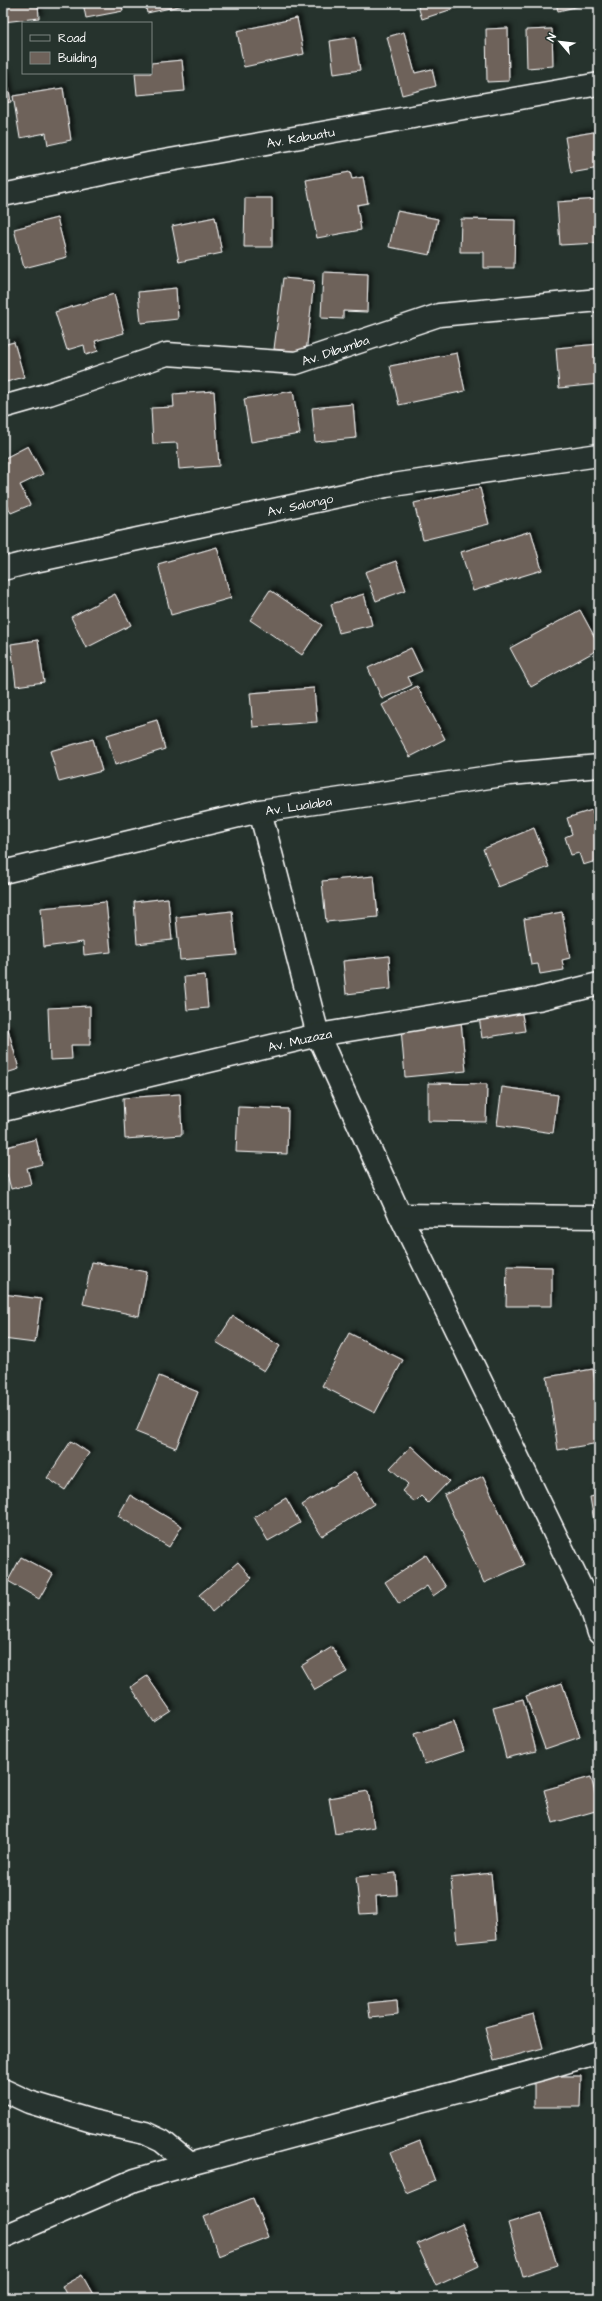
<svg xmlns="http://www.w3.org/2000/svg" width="602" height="2301" viewBox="0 0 602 2301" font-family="'Architects Daughter',sans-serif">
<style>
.building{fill:#6e625a;stroke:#fff;filter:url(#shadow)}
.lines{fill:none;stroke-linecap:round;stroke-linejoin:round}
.street-casing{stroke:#fff;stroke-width:25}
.street{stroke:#26332d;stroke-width:22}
.labels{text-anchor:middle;stroke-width:4;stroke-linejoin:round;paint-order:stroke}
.street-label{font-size:13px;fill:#fff;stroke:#26332d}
</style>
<defs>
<filter id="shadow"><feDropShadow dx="3.5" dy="-3.5" stdDeviation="2" flood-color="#0009"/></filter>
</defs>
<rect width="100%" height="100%" fill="#26332d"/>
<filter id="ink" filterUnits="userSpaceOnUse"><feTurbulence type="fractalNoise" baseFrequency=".025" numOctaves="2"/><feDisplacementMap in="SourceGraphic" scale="8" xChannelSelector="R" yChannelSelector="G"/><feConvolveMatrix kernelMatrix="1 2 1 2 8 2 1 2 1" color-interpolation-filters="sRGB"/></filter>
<g filter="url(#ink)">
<path class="building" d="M3,3H38L39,18L3,22Z
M83,3H121L123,11L86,18Z
M145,3H189V4L147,13Z
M417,3H471L422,19Z
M556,3H593L558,11Z
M297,18L304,54L244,67L237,31Z
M508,28L509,81L487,82L486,29Z
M552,29L553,66L527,68L526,30Z
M404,32L415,73L432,69L436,86L402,95L387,37Z
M355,37L360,70L334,74L330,41Z
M182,60L185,91L137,95L135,73H151V63Z
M6,73L11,102L3,103V74Z
M63,88L71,140L48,145L46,133L20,138L13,96Z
M599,131V168L571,173L565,137Z
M350,172L352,179L363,177L368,203L357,205L361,230L317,238L306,180Z
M245,198H272V247H244Z
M599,199V243L560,245L557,202Z
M397,211L438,219L430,255L389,247Z
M215,217L222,253L179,262L172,226Z
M57,218L67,257L24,268L14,229Z
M461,219L515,220L514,268H484V252H460Z
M323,272L368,274L367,312L343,311V319L321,318Z
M283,278L314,281L306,353L274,349Z
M176,288L178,319L141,323L138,292Z
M114,294L124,333L95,341L98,351L86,355L84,345L67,350L55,312Z
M14,342L24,377L3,383V345Z
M599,344V384L559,388L556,348Z
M457,353L465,391L399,405L390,366Z
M214,391L219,466L179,469L177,443L153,444L151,408L174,407L173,394Z
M293,391L300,434L251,442L244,399Z
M353,404L356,438L315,442L312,408Z
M28,446L43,474L20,485L30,505L11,513L3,496V459Z
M480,488L489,524L423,540L414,503Z
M531,531L542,570L473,591L461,552Z
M217,547L231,598L171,615L158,564Z
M396,561L406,590L376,601L365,572Z
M270,590L322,625L302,655L250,620Z
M115,594L131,625L86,648L71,617Z
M364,594L372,625L339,633L331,604Z
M580,610L599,645V649L531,687L510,648Z
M38,640L44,682L16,686L11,644Z
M411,648L422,671L408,677L412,685L382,699L368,668Z
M417,686L445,739L410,757L382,705Z
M314,688L317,722L253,727L250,693Z
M157,720L165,749L115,765L107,735Z
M93,739L102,771L59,782L50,751Z
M592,810L599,832V860L583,865L579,853L571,855L565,837L572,834L567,818Z
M534,828L549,867L498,887L483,849Z
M374,876L378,917L326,922L322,881Z
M168,898L172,940L137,944L134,902Z
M106,902L111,952L84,955L83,942L44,947L41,908Z
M232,911L237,955L180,960L176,917Z
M562,912L570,958L562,960L564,970L540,974L538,964L531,965L524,919Z
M389,956L391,989L346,994L343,961Z
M205,975L208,1008L187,1010L184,977Z
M90,1006V1045H71L72,1059L50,1060L48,1008Z
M521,1009L525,1031L482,1038L479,1016Z
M461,1022L466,1071L405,1077L401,1028Z
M8,1029L19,1069L3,1074V1030Z
M428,1083L487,1084L486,1122L428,1121Z
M502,1087L558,1095L553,1133L497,1125Z
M180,1094L182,1135L125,1139L123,1098Z
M238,1107L288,1109L287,1154L236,1152Z
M36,1139L42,1164L27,1168L31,1184L11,1189L7,1174L3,1175V1148Z
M92,1262L147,1272L139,1316L83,1304Z
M507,1266L552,1267V1306H506Z
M3,1294L41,1299L35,1343L3,1339Z
M233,1316L280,1346L264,1371L216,1342Z
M349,1333L403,1360L375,1413L322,1386Z
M593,1369L599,1406V1443L558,1450L547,1377Z
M159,1376L198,1392L176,1448L136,1432Z
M71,1441L89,1453L65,1490L47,1478Z
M411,1446L449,1481L428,1503L421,1496L415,1502L402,1491L408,1484L390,1468Z
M355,1472L374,1504L322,1536L302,1505Z
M483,1476L524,1565L484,1583L444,1495Z
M130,1495L182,1526L169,1547L118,1516Z
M599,1495V1552L590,1497Z
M286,1498L300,1523L268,1541L254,1517Z
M426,1555L446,1587L433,1596L427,1586L399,1604L385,1582Z
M21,1557L53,1574L39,1599L8,1581Z
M238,1562L252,1578L212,1612L199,1595Z
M332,1647L347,1672L315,1690L301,1666Z
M147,1676L171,1711L154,1722L131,1687Z
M562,1683L580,1737L545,1749L526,1696Z
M523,1699L536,1751L506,1758L493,1707Z
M454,1721L464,1751L425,1764L414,1734Z
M591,1777L599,1810L553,1823L544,1790Z
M368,1791L374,1827L335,1834L329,1798Z
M396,1873L397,1895L376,1896L377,1913L360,1914L356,1877Z
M491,1873L497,1939L457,1943L451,1878Z
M397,2000L398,2015L370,2018L368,2003Z
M534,2014L543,2048L494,2061L485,2027Z
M534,2076H581L580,2107H534Z
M420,2141L435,2181L406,2193L390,2153Z
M253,2198L268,2237L219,2256L204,2217Z
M541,2213L557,2265L523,2276L508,2223Z
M462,2224L479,2266L436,2286L417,2244Z
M82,2275L95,2298H68L62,2286Z"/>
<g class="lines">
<g class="street-casing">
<g id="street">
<path id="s1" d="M3,195L153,163L599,84"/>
<path id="s2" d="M3,407L49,394L167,354L296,363L439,315L599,300"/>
<path id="s3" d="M3,569L30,562L386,486L599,455"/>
<path d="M260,811L318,1035L400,1215L591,1608L599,1633"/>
<path id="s4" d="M3,872L260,811L510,774L599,766"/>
<path id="s5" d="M3,1110L318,1035L538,999L599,984"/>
<path d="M400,1215L599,1217"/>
<path d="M3,2090L29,2102L92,2121L145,2133L162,2141L190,2164"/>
<path d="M3,2237L135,2180L190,2164L542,2069L599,2052"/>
</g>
</g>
<use href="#street" class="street"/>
</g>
</g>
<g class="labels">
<g class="street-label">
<text dy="5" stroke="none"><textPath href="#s1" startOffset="303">Av. Kabuatu</textPath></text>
<text dy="5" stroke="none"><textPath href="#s2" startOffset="343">Av. Dibumba</textPath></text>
<text dy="5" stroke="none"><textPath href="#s3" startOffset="304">Av. Salongo</textPath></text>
<text dy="5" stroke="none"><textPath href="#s4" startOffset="303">Av. Lualaba</textPath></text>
<text dy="5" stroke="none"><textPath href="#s5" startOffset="305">Av. Muzaza</textPath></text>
</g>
</g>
<rect width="602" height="2301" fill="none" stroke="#26332d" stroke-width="16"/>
<rect x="8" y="8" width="586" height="2285" fill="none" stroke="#fff" stroke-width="1.5" filter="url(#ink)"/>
<rect x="22" y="22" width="130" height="52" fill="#26332d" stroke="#7d8581"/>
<rect x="30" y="35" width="20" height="6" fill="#26332d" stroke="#7d8581"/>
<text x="58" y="42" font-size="12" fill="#ffffff">Road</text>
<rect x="30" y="52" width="20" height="12" fill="#6e625a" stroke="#7d8581"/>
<text x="58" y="62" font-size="12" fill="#ffffff">Building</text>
<g transform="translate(560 42) rotate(298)" stroke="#26332d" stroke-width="3" paint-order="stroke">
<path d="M0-3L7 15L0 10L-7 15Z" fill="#ffffff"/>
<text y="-6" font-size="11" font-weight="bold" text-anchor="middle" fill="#ffffff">N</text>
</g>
</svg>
